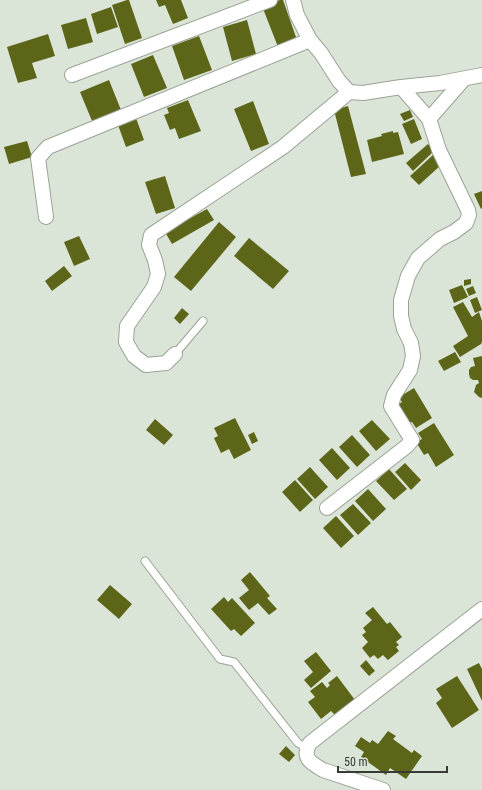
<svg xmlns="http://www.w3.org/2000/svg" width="482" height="790" viewBox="0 0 482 790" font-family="'Roboto Condensed',sans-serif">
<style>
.building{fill:#5d6618}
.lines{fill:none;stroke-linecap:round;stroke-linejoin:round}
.lane-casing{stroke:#9aa396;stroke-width:9}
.street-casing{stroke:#9aa396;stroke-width:16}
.lane{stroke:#fff;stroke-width:7}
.street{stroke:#fff;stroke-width:14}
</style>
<rect width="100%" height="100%" fill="#dbe5d7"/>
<path class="building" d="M127,0H129L142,38L125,44L112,5Z
M156,0H181L188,18L173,24L165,5L159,7Z
M280,0H283L297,40L278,47L262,6Z
M111,7L118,27L97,34L91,14Z
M86,18L93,42L68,49L61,25Z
M247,20L256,54L232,61L223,27Z
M48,34L55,56L32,63L37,78L18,83L7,47Z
M199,36L212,70L184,80L172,46Z
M153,55L167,88L144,97L131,64Z
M109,80L121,110L92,121L80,92Z
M188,100L201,131L179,139L175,128L170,130L164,115L169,113L167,108Z
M253,101L269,144L251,151L234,109Z
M348,106L366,174L351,177L334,110Z
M410,110L413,117L404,121L400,114Z
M136,118L144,140L126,147L118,125Z
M414,119L422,139L411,144L402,124Z
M393,131V133L398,132L404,154L372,162L367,140L382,136L381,134Z
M27,141L32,157L9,164L4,147Z
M428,144L434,151L413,171L406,163Z
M433,155L441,165L419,185L410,176Z
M165,176L175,208L156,214L145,182Z
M482,191V208L481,209L474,194Z
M207,209L214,220L172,244L165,232Z
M219,222L236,237L191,291L174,277Z
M79,236L90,259L74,266L64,242Z
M249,238L289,271L273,289L234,256Z
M64,266L72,276L52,291L45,281Z
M471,279V284L464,286V280Z
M462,285L468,297L454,303L449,290Z
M473,286L476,293L469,296L466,289Z
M477,297L482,310L475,313L470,300Z
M463,302L472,317L479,312L482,321V342L481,344L460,357L453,346L468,336L453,307Z
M182,308L189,314L180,324L174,318Z
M455,352L461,362L444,371L438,361Z
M482,356V398L479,397L474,392L476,385L479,383L478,380H473L470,378L469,374V370L471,367L475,366L473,358Z
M414,388L432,418L416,428L412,422L409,423L398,405L402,402L399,397Z
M235,418L251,450L234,459L229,449L221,453L214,438L218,436L214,428Z
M155,419L173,435L164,445L146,430Z
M372,420L390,439L376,451L359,431Z
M434,423L454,455L436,467L428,453L424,455L416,442L422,439L418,433Z
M254,432L258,441L252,444L248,435Z
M352,435L370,455L357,467L339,447Z
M332,448L350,468L337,480L319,460Z
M405,463L421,480L411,490L395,472Z
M310,467L328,487L315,499L297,479Z
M389,469L407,489L394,500L376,481Z
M295,480L313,500L300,512L282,492Z
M368,489L386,509L373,521L355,501Z
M353,504L371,523L358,535L340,515Z
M336,516L354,536L341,548L323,528Z
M250,572L270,596L267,598L277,609L269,615L258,603L249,610L239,598L249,590L241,580Z
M110,585L132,604L119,619L97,600Z
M224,597L228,602L232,598L255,623L241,636L234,629L231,631L211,609Z
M373,607L387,624L390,622L402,637L396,642L399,645L396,647L399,651L388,660L383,655L378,659L374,655L370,658L362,648L368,642L362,635L366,632L363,628L372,620L365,613Z
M316,652L331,671L311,688L304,680L313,672L304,661Z
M366,660L375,671L369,676L360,666Z
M479,663L482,669V701L467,669Z
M337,676L355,700L335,715L331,711L321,719L308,702L315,697L310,691L322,682L327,688L330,685L328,683Z
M457,676L479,710L452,728L436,703L442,698L436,689Z
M388,731L396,736L393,739L412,753L414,750L422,756L406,779L390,768L386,775L361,757L364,752L355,746L361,737L370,743L372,740L378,744Z
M286,746L295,755L289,762L279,754Z"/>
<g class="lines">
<g class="lane-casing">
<path id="lane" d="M175,354L203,321
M145,561L220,659L234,662L298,743L307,748"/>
</g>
<g class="street-casing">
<path id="street" d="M293,0L297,15L310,40L321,53L339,81L349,92L363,93L401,87L440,83L482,75
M72,75L270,0
M429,119L464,79
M46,217L38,158L48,147L310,40
M175,354L166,363L146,365L134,356L126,342L127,326L154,287L158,274L155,260L149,245L151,235L283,147L349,92
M327,508L407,446L412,440L391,406L394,395L410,370L413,356L411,343L404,329L401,316V300L408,276L418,258L440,239L454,232L466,223L469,215L468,210L439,150L429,119L401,87
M383,790L323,770C311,763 301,758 310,743L482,609"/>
</g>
<use href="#lane" class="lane"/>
<use href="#street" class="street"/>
</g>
<path d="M338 766v6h109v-6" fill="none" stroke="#373b35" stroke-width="2"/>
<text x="344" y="766" font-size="12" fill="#373b35" stroke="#dbe5d7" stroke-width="3" paint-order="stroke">50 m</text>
</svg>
